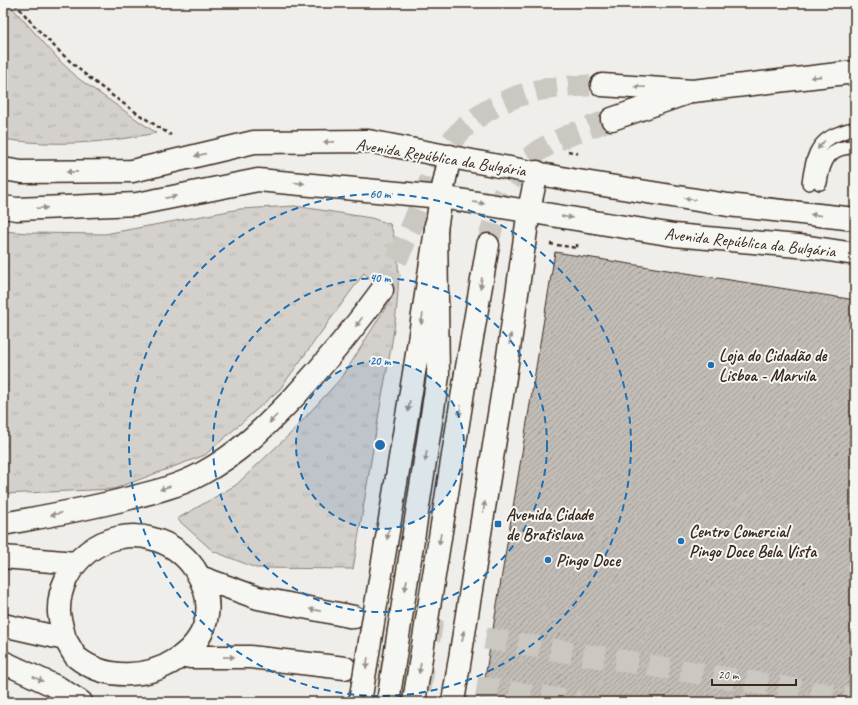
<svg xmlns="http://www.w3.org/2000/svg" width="858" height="705" viewBox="0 0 858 705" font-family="Caveat,sans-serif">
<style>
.grass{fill:url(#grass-tufts);stroke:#887e75}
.building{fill:url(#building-hatch);stroke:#3b2a1e}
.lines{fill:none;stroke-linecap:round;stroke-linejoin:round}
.highway-tunnel{stroke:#cbc7c1;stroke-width:22;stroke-dasharray:22 11;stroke-linecap:butt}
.lane-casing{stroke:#3b2a1e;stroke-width:16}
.secondary-casing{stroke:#3b2a1e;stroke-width:25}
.primary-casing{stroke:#3b2a1e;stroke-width:25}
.highway-casing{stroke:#3b2a1e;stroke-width:25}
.path{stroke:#3b2a1e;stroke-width:2.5;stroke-dasharray:4 3;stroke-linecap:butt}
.lane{stroke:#f6f6f2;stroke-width:13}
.secondary{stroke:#f6f6f2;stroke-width:22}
.primary{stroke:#f6f6f2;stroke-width:22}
.highway{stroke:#f6f6f2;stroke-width:22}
.primary-bridge-casing{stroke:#3b2a1e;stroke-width:25;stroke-linecap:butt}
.highway-bridge-casing{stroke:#3b2a1e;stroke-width:25;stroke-linecap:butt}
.primary-bridge{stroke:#f6f6f2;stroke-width:22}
.highway-bridge{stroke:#f6f6f2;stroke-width:22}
.oneway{fill:#989088}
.ring{fill:none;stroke:#1f6fb2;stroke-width:2;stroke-dasharray:7 5}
.poi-dot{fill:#1f6fb2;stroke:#f6f6f2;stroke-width:1.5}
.labels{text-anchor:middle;stroke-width:4;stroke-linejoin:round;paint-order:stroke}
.street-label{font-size:17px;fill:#3b2a1e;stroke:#f6f6f2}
.poi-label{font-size:17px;font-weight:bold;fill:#3b2a1e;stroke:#f6f6f2;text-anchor:start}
.centre{fill:#1f6fb2;stroke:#f6f6f2;stroke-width:2}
.ring-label{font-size:12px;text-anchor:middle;font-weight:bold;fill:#1f6fb2;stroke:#f6f6f2;stroke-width:4;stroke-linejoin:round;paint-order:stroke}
</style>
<defs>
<pattern id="grass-tufts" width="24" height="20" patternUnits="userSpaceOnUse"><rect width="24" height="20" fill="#d4d1cc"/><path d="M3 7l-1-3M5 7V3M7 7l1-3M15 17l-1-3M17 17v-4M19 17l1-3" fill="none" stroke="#b7b4af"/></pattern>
<pattern id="building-hatch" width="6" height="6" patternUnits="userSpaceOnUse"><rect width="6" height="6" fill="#c2bdb7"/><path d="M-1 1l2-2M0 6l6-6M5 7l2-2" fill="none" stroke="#9f9a94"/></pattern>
</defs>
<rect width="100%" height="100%" fill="#efeeea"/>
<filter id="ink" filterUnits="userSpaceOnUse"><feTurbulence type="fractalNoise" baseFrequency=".025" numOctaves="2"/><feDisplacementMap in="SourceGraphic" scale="8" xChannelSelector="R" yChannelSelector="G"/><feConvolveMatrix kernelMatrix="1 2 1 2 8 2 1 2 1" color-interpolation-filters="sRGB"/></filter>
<g filter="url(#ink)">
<path class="grass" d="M3,3H8L61,62L79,79L156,133C105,143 55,147 3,139Z
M295,206L371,218L390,224C410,274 389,355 380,407C371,461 362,515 353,569L256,568L213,551L177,519L236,485L290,434L343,376L392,297L364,273L280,389L205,455L114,489L3,494V231L28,233L105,234L240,209Z
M6,695L27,702H7Z"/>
<path class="building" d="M555,252L855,300V702H481Z"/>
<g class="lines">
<path class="highway-tunnel" d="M488,245C495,211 507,173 537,152C559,137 587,129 612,119
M382,290C394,265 406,241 416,216C425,194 432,172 444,152C463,119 508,95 545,89C564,86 583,86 602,85
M355,617L855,699
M346,668L579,702"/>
<g class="lane-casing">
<path id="lane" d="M809,183C812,161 815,141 840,133C845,131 850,129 855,129
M820,183C823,160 830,146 855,147"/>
</g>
<g class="secondary-casing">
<path id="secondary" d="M3,169L22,172L132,171L254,142L368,141L572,180L728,205L855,219
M3,207L17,209L137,204L258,180L441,197L674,235L809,247L855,254"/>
</g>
<g class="primary-casing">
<path id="primary" d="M415,367L441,197L450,156
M505,377L529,210L537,172"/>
</g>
<g class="highway-casing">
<path id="highway" d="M602,85L693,91L855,72
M612,119L684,94
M436,225L438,376
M466,373L488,245
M3,524C46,516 88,509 130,498C154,492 179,486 201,474C240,453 266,426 296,395C327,361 355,327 382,290
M3,557L76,563
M200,577L258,598L354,617
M3,625L65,639C69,645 72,652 76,657C135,705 246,645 194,568C184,554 171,544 153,539C107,525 57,563 59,613C60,621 63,631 65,639
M190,657H250L345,668
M3,662L59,688L81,702"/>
</g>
<path class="path" d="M15,3C61,60 110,97 171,135
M568,151L577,153L576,154
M550,244L577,248V244"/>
<use href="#lane" class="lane"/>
<use href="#secondary" class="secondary"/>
<use href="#primary" class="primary"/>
<use href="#highway" class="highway"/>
<g class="primary-bridge-casing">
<path id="primary-bridge" d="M360,702L415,367
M453,702L505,377"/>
</g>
<g class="highway-bridge-casing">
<path id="highway-bridge" d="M388,702L438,376
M414,702L466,373"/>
</g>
<use href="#primary-bridge" class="primary-bridge"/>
<use href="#highway-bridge" class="highway-bridge"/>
</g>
<defs><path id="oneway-solid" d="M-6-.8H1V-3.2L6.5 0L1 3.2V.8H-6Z"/></defs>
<g class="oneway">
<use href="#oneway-solid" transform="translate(816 77) rotate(174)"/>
<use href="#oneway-solid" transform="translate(640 87) rotate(-177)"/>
<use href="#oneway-solid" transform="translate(329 142) rotate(179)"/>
<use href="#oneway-solid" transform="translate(821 145) rotate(130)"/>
<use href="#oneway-solid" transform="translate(200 155) rotate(167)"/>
<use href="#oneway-solid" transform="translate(72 172) rotate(179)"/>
<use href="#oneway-solid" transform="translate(299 183) rotate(5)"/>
<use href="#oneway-solid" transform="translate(171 197) rotate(-11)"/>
<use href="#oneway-solid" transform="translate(690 199) rotate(-171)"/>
<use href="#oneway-solid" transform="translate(479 203) rotate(9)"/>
<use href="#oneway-solid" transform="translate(42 208) rotate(-2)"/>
<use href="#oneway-solid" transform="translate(816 215) rotate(-174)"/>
<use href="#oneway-solid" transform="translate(567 217) rotate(10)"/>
<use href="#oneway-solid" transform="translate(481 283) rotate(99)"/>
<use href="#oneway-solid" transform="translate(422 319) rotate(99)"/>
<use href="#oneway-solid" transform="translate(359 322) rotate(126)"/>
<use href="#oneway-solid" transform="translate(510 339) rotate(-81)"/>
<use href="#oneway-solid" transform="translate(409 406) rotate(99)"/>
<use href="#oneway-solid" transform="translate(460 411) rotate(99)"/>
<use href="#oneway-solid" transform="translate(273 419) rotate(134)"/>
<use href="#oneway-solid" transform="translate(426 456) rotate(99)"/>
<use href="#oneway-solid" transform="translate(165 488) rotate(160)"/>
<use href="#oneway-solid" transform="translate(484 507) rotate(-81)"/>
<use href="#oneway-solid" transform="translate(56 514) rotate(169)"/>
<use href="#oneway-solid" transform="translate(388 534) rotate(99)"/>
<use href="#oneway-solid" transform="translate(440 539) rotate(99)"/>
<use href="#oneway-solid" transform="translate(406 585) rotate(99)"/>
<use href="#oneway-solid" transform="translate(315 610) rotate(-169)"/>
<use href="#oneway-solid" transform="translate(463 636) rotate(-81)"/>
<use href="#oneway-solid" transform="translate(229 657) rotate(-1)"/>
<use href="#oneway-solid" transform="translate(367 663) rotate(99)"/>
<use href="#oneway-solid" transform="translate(420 668) rotate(99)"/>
<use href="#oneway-solid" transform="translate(38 679) rotate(25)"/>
</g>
</g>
<circle cx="380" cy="445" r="84" fill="#1f6fb2" fill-opacity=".12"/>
<g class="ring">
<circle cx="380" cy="445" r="84"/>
<circle cx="380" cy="445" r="167"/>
<circle cx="380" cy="445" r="251"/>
</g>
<g class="poi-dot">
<circle cx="711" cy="365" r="4"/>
<rect x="494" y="520" width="8" height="8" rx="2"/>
<circle cx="681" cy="541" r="4"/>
<circle cx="548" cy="560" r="4"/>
</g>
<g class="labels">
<g class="street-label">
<text transform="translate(441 157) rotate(9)" y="6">Avenida República da Bulgária</text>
<text transform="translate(750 242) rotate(6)" y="6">Avenida República da Bulgária</text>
</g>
<g class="poi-label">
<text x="719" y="361">Loja do Cidadão de<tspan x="719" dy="20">Lisboa - Marvila</tspan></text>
<text x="506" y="520">Avenida Cidade<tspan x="506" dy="20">de Bratislava</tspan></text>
<text x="689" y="537">Centro Comercial<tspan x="689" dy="20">Pingo Doce Bela Vista</tspan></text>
<text x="556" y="566">Pingo Doce</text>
</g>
</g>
<circle cx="380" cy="445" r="6" class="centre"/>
<g class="ring-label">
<text x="380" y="198">60 m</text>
<text x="380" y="282">40 m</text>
<text x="380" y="365">20 m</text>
</g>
<rect width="858" height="705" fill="none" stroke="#f6f6f2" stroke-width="16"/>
<rect x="8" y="8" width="842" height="689" fill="none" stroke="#3b2a1e" stroke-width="1.5" filter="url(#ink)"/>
<path d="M712 679v6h84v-6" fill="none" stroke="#3b2a1e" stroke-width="2"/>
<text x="718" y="679" font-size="12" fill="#3b2a1e" stroke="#f6f6f2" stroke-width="3" paint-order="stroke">20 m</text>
</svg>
